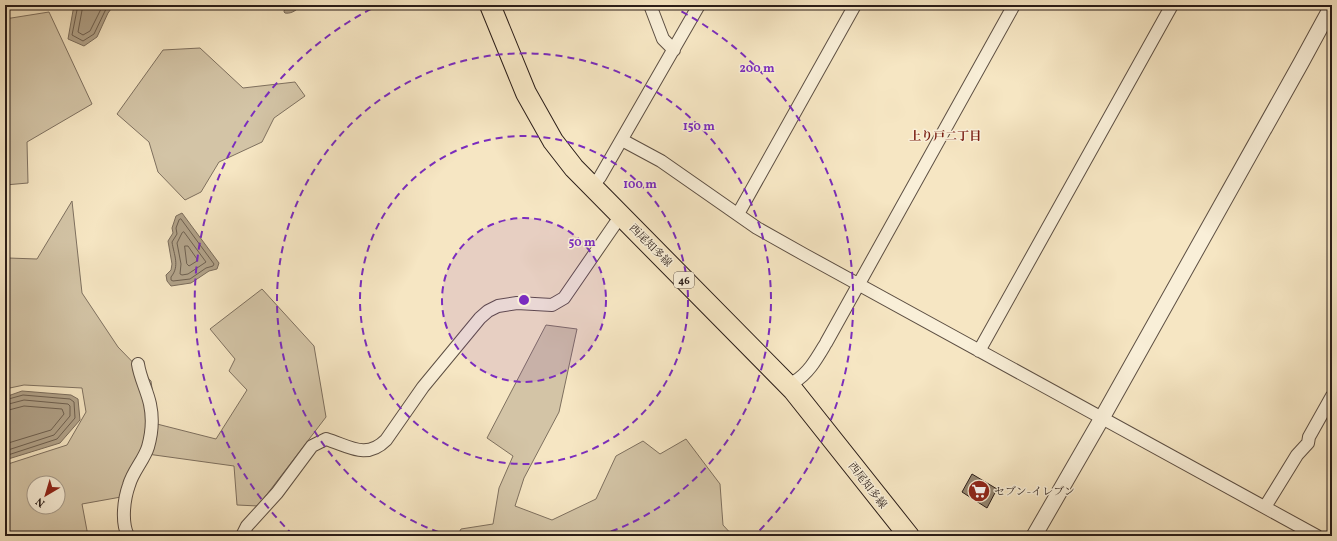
<svg xmlns="http://www.w3.org/2000/svg" width="1337" height="541" viewBox="0 0 1337 541" font-family="Vollkorn,'Noto Serif JP',serif">
<style>
.green{fill:#d3c4a6;stroke:#7e705f;fill-rule:evenodd}
.water{fill:#b1a289;stroke:#7b6d5c}
.lines{fill:none;stroke-linecap:round;stroke-linejoin:round}
.shore{stroke:#6e6050;stroke-width:1}
.building{fill:#948671;stroke:#2a1d18}
.minor-casing{stroke:#5d4f43;stroke-width:14}
.tertiary-casing{stroke:#5d4f43;stroke-width:17}
.primary-casing{stroke:#2a1d18;stroke-width:22}
.minor{stroke:#f9efd8;stroke-width:12}
.tertiary{stroke:#f9efd8;stroke-width:15}
.primary{stroke:#f6e6c3;stroke-width:20}
.ring{fill:none;stroke:#7b2cbf;stroke-width:2;stroke-dasharray:7 5}
.labels{text-anchor:middle;stroke-width:3;stroke-linejoin:round;paint-order:stroke}
.shield{fill:#f9efd8;stroke:#685c52;stroke-width:1}
.shield-label{font-size:10px;font-weight:bold;fill:#2a1d18}
.street-label{font-size:11px;fill:#2a1d18;stroke:#f9efd8}
.poi-label{font-size:11px;fill:#2a1d18;stroke:#f9efd8;text-anchor:start}
.neighbourhood-label{font-size:12px;font-weight:bold;fill:#7a1f14;stroke:#f9efd8}
.centre{fill:#7b2cbf;stroke:#f9efd8;stroke-width:2}
.ring-label{font-size:12px;text-anchor:middle;font-weight:bold;fill:#7b2cbf;stroke:#f9efd8;stroke-width:3;stroke-linejoin:round;paint-order:stroke}
</style>
<rect width="100%" height="100%" fill="#f6e6c3"/>
<filter id="stains"><feTurbulence type="fractalNoise" baseFrequency=".005" numOctaves="4"/><feColorMatrix values="0 0 0 0 .2 0 0 0 0 .09 0 0 0 0 .02 0 0 0 .5 -.17"/></filter>
<radialGradient id="worn" r=".72"><stop offset=".6" stop-color="#630" stop-opacity="0"/><stop offset="1" stop-color="#630" stop-opacity=".3"/></radialGradient>
<path class="green" d="M49,12L92,104L27,142L28,183L5,185V19Z
M200,48L243,88L295,82L305,96L274,118L262,142L219,162L201,192L185,200L158,172L149,142L117,114L163,50Z
M72,201L82,293L118,347L151,381L157,424L216,439L247,390L229,371L235,359L210,329L262,289L314,346L326,417L258,506L237,505L234,466L140,453L121,497L82,504L88,536H5V465L67,445L86,412L82,388L24,385L5,389V264L8,258L37,259ZM34,483H58V507H34Z
M546,325L577,329L559,412L524,478L515,506L552,520L596,499L616,456L643,441L660,454L686,439L720,484L723,525L733,536H457L461,529L493,524L499,488L513,456L487,438Z"/>
<path class="water" d="M74,5H114L108,13L97,37L84,46L68,39Z
M285,5H299V7C296,11 290,14 285,13L284,12Z
M182,213L219,263L217,269L209,271L191,283L171,286L167,281L166,275L171,270L172,264L168,241L173,233L172,228L176,216Z
M22,391L71,395L78,399L80,420L60,443L5,460V397Z"/>
<g class="lines">
<path class="shore" d="M78,5L72,35L83,41L94,34L105,11L109,5
M83,5L78,32L83,35L90,31L103,5
M181,219L214,264L213,266L206,268L190,279L173,281L171,280V277C180,266 174,255 172,242L177,234L176,228L179,220Z
M184,232L206,262L188,274L182,275L180,274L181,264L177,243L182,233Z
M185,246H188L197,259V261L189,266L187,264Z
M5,400L23,395L70,399L74,402L75,418L57,439L5,456
M5,405L24,400L68,404L70,406V416L54,435L5,451
M5,411L24,406L62,409L64,414L51,430L5,444"/>
</g>
<path class="building" d="M972,474L997,489L987,508L962,492Z"/>
<g class="lines">
<g class="minor-casing">
<path id="minor" d="M650,5L663,39L674,50
M622,140L661,161L757,228L805,255L1317,536
M592,187L600,177L699,5
M738,214L855,5
M979,351L1172,5
M793,390L794,382C809,373 817,358 826,343L1014,5
M1265,507L1297,455L1308,443L1309,437L1332,396
M128,536C121,522 124,499 129,485C133,471 144,460 148,447C152,433 153,418 150,404C147,390 140,378 138,364
M242,536L247,526L277,493L312,446L326,439C349,446 366,460 386,440L423,387L480,318L488,311L498,306L517,303L552,305L564,298L615,224L622,216"/>
</g>
<g class="tertiary-casing">
<path id="tertiary" d="M1034,536L1102,418L1301,63L1332,6"/>
</g>
<g class="primary-casing">
<path id="primary" d="M490,5L526,93L553,141L574,168L793,390L909,536"/>
</g>
<use href="#minor" class="minor"/>
<use href="#tertiary" class="tertiary"/>
<use href="#primary" class="primary"/>
</g>
<circle cx="524" cy="300" r="82" fill="#7b2cbf" fill-opacity=".12"/>
<g class="ring">
<circle cx="524" cy="300" r="82"/>
<circle cx="524" cy="300" r="164"/>
<path d="M450 536A247 247 0 1 1 598 536"/>
<path d="M293 535A329 329 0 0 1 377 6M671 6A329 329 0 0 1 755 535"/>
</g>
<defs>
<g id="supermarket-disc" transform="scale(1.15)"><circle r="9.5" fill="#8f2418" stroke="#f9efd8"/><path d="M-6-5.5h2.5l.6 2H6L4.5 2H-2.5L-4.4-4H-6ZM-1.5 3.2a1.3 1.3 0 1 0 .1 0ZM3 3.2a1.3 1.3 0 1 0 .1 0Z" fill="#fff"/></g>
</defs>
<g fill-rule="evenodd">
<use href="#supermarket-disc" x="979" y="491"/>
</g>
<g class="labels">
<rect class="shield" x="674" y="272" width="20" height="16" rx="3"/>
<g class="shield-label">
<text x="684" y="284">46</text>
</g>
<g class="street-label">
<text transform="translate(651 245) rotate(45)" y="4">西尾知多線</text>
<text transform="translate(868 485) rotate(52)" y="4">西尾知多線</text>
</g>
<g class="poi-label">
<text x="994" y="495">セブン-イレブン</text>
</g>
<g class="neighbourhood-label">
<text x="945" y="140">上り戸二丁目</text>
</g>
</g>
<circle cx="524" cy="300" r="6" class="centre"/>
<g class="ring-label">
<text x="757" y="72">200 m</text>
<text x="699" y="130">150 m</text>
<text x="640" y="188">100 m</text>
<text x="582" y="246">50 m</text>
</g>
<rect width="1337" height="541" fill="none" stroke="#f6e6c3" stroke-width="20"/>
<rect x="6" y="6" width="1325" height="529" fill="none" stroke="#2a1d18" stroke-width="2"/>
<rect x="10" y="10" width="1317" height="521" fill="none" stroke="#2a1d18"/>
<g transform="translate(46 495) rotate(218)"><circle r="19" fill="#f9efd8" stroke="#a69b8b"/>
<path d="M0-3L7 15L0 10L-7 15Z" fill="#8f2418"/>
<text y="-6" font-size="11" font-weight="bold" text-anchor="middle" fill="#2a1d18">N</text>
</g>
<rect width="100%" height="100%" filter="url(#stains)"/>
<rect width="100%" height="100%" fill="url(#worn)"/>
</svg>
